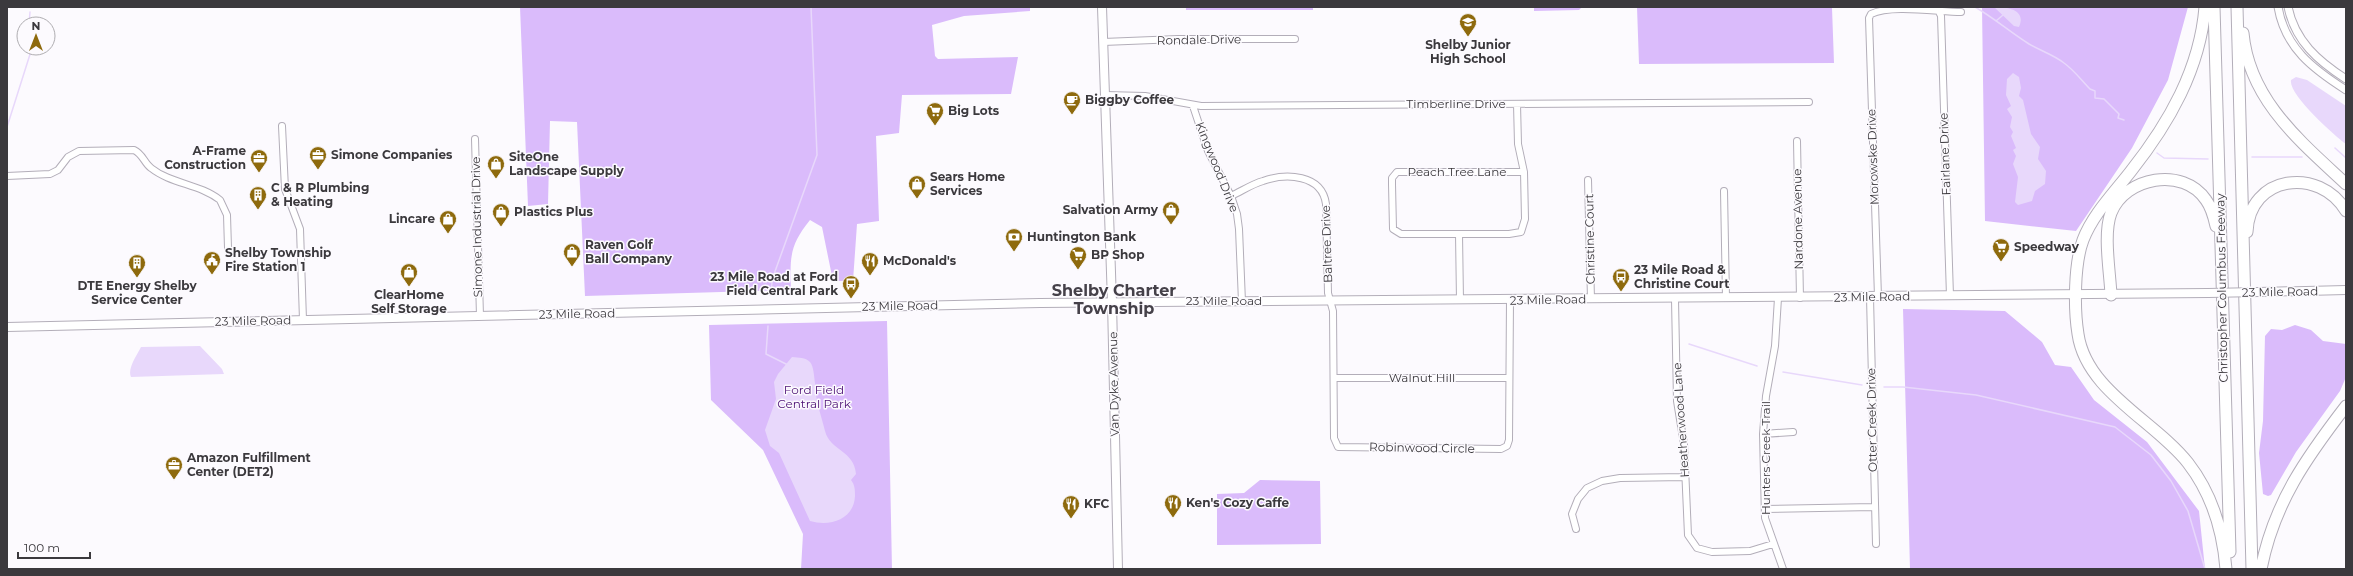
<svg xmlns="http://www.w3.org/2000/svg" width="2353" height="576" viewBox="0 0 2353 576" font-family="Montserrat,sans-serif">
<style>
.green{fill:#dabbfb}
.water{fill:#e8d8fb}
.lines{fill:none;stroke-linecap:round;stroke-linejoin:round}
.stream{stroke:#e8d8fb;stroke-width:1.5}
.minor-casing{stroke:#b3aeb9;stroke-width:8}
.tertiary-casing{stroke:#b3aeb9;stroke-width:9}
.secondary-casing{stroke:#b3aeb9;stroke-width:10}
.motorway-casing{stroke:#b3aeb9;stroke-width:13}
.minor{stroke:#fff;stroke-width:6}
.tertiary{stroke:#fff;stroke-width:7}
.secondary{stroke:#fff;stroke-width:8}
.motorway{stroke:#fff;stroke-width:11}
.secondary-bridge-casing{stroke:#b3aeb9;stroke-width:10;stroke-linecap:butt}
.secondary-bridge{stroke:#fff;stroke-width:8}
.labels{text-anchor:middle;stroke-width:3;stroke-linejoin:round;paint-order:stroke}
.street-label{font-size:12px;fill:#3b393d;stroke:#fcfafe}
.poi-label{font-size:12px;font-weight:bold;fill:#3b393d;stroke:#fcfafe;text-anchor:start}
.park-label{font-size:12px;fill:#4c1075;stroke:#fcfafe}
.district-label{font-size:16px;font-weight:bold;fill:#454149;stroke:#fcfafe}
</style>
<rect width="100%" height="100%" fill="#fcfafe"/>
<path class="green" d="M520,7H1030V11L964,16L932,25L935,56L938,59L1018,57L1011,94L902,95L899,133L876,136L879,221L857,224L853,281H833L822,227L810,220C789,246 790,258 791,290L585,296L577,122L550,121L548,204L528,206Z
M1186,7H1313V10H1186Z
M1534,7H1582L1579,10L1534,11Z
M1637,7H1896L1832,8L1834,63L1639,64Z
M1982,7H2188L2168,80L2132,148L2076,231L1985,221Z
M1903,309L2005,311L2042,342L2055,365L2071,367L2094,400L2147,442L2199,511L2205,569H1910Z
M887,321L892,569H801L803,534L763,450L711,400L709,325Z
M2295,325L2311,330L2323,341L2346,344V377L2340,391L2296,452L2271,495L2268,496L2263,494L2259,453L2263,421L2265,336L2271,329L2282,330Z
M1260,480L1320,481L1321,544L1217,545V494L1244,493Z"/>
<path class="water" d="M1994,7C2006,7 2027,9 2019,27L2014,26Z
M2013,73L2019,77L2021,88L2019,96L2023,100L2031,134L2040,147L2038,159L2046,171L2045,184L2035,191L2032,201L2018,205L2015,202L2018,177L2013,164L2016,156L2013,150L2016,148L2011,136L2013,132L2010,127L2012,117L2007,109L2011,106L2006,95L2007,79Z
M2296,77L2307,80L2346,106V144C2334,135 2288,94 2291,80Z
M200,346L222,369L224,374L131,377C127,369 137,355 141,347Z
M792,357C799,358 805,357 810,362C814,367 814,377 815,383C815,399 821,415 825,431C830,451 854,450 856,474L851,480C855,485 855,490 855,496C854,519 831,527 810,521L779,453L770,446L765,430L776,399L774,382L778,374Z"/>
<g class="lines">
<path class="stream" d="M1975,7C1994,18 2010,32 2029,44C2041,51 2054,55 2064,63C2074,70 2082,81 2090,89L2095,91V98L2104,99L2119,114L2118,118L2124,120
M1996,21L2003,15
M29,24L30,12
M7,127L32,48
M2335,148L2346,158
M2157,153L2164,158L2208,159
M2252,157H2302
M770,295L773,277L817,155L811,7
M768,326L766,354L788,365
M1689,344L1757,366
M1783,372L1862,385
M1884,387H1903L1976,395L2115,427L2151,455L2171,481L2188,511L2205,569"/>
<g class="minor-casing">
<path id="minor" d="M1939,12L1941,16L1950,296
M1103,42L1178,39H1295
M1105,95L1145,96L1201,106L1809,102
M1517,104L1518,144L1524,172L1525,219L1521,232L1509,234H1401L1393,229L1392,184V178L1397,172H1524
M1193,106L1208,151L1231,196L1237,214L1239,229L1242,302
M282,126L285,189L300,229L303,320
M475,139L480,316
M1797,141L1800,298
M7,176L50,174L58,170L68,157L79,151L134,150C143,154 144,163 151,168C171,184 200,184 220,200L227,215L228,248
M1588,180L1591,299
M1724,191L1726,298
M1231,196C1242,191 1252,184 1263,181C1286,173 1322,174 1326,204L1328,293L1333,311L1334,438L1338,447L1501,449L1507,446L1509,440L1510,300
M1459,234L1460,300
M1870,297L1876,544
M1878,297L1869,18L1871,14C1891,4 1939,12 1961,12
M1778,298L1775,346L1766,396L1763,434L1765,518L1783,569
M1675,299L1677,401L1684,444L1688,535L1697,548L1712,552L1750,551L1773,544
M1334,378H1509
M1763,434L1793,432
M1765,509L1874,507
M1576,529L1572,514L1578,499L1587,488L1602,481L1620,478L1685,477"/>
</g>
<g class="tertiary-casing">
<path id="tertiary" d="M2278,7C2285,48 2313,69 2346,90
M2288,7C2295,41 2318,61 2346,79"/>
</g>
<g class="secondary-casing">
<path id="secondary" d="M1102,7L1112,302L1118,569
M2259,292L2346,290
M7,327L1040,303L2208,293"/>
</g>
<g class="motorway-casing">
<path id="motorway" d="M2205,7C2200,69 2169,123 2131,171C2114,193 2093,214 2083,240C2074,264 2074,309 2078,334C2086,391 2155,421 2188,463C2212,494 2223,531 2226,569
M2214,7L2230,552
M2237,7L2252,569
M2243,33C2249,100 2301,142 2346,184
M2247,232C2249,175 2319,166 2346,211
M2111,295C2110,272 2103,234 2111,213C2125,177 2183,166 2206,200C2212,208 2214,217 2216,226
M2261,569C2274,503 2306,458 2346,406"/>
</g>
<use href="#minor" class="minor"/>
<use href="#tertiary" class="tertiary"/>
<use href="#secondary" class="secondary"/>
<use href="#motorway" class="motorway"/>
<g class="secondary-bridge-casing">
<path id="secondary-bridge" d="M2208,293L2259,292"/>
</g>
<use href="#secondary-bridge" class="secondary-bridge"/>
</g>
<defs>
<g id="school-pin" transform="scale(0.9)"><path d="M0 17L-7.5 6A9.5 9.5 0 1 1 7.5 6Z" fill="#8e6a0d" stroke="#fcfafe"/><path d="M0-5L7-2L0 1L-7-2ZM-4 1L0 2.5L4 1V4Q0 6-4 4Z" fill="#fff"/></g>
<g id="cafe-pin" transform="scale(0.9)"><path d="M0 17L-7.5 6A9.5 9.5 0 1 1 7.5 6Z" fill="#8e6a0d" stroke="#fcfafe"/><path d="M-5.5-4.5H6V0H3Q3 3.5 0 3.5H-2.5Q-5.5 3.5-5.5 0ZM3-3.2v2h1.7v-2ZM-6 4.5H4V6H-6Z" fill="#fff"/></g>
<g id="supermarket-pin" transform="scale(0.9)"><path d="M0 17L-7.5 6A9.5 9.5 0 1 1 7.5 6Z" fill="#8e6a0d" stroke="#fcfafe"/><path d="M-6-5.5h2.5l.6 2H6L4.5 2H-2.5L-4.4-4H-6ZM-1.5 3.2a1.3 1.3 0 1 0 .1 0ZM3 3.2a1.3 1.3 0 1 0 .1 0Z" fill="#fff"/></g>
<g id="office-pin" transform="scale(0.9)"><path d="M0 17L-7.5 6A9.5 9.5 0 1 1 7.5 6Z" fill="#8e6a0d" stroke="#fcfafe"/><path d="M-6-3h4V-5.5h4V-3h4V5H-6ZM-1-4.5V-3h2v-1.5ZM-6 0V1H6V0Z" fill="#fff"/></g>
<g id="shop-pin" transform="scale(0.9)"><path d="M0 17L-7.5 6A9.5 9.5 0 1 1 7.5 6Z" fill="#8e6a0d" stroke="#fcfafe"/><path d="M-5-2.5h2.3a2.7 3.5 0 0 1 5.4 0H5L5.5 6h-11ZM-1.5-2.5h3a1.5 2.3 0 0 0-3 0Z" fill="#fff"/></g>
<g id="building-pin" transform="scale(0.9)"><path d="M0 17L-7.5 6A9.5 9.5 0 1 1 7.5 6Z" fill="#8e6a0d" stroke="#fcfafe"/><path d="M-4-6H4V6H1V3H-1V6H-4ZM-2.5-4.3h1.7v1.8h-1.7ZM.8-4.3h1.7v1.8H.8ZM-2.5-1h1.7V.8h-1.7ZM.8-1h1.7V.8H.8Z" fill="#fff"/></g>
<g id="bank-pin" transform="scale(0.9)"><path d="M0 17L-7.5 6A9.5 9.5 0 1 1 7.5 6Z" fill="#8e6a0d" stroke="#fcfafe"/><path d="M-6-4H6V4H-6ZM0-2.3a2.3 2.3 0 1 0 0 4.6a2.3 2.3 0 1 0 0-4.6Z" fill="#fff"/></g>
<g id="civic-pin" transform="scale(0.9)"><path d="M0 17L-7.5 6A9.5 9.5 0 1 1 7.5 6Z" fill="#8e6a0d" stroke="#fcfafe"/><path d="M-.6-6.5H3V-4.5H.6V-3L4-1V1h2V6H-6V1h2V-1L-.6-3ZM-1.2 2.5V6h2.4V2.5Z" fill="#fff"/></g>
<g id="restaurant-pin" transform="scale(0.9)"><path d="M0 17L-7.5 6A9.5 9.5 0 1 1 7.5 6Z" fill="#8e6a0d" stroke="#fcfafe"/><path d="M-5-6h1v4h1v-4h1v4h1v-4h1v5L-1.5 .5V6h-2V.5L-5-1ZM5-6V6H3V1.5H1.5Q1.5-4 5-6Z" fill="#fff"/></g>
<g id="bus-pin" transform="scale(0.9)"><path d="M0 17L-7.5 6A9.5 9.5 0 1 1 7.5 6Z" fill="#8e6a0d" stroke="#fcfafe"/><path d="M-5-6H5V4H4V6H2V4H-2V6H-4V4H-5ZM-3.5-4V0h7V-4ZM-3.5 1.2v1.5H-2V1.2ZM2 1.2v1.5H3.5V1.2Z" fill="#fff"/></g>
</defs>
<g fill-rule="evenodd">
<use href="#school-pin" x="1468" y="22"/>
<use href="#cafe-pin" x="1072" y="100"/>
<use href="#supermarket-pin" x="935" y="111"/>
<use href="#office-pin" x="318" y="155"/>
<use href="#office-pin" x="259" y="158"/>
<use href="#shop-pin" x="496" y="164"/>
<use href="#shop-pin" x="917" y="184"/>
<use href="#building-pin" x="258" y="195"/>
<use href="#shop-pin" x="1171" y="210"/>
<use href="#shop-pin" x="501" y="212"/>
<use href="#shop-pin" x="448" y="219"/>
<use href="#bank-pin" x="1014" y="237"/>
<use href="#supermarket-pin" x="2001" y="247"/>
<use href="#shop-pin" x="572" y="252"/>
<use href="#supermarket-pin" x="1078" y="255"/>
<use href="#civic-pin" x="212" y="260"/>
<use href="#restaurant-pin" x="870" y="261"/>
<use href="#building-pin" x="137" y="263"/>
<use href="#shop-pin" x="409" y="272"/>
<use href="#bus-pin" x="1621" y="277"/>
<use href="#bus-pin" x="851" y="284"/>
<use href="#office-pin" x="174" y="465"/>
<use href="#restaurant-pin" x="1173" y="503"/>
<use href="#restaurant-pin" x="1071" y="504"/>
</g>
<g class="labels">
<g class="street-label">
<text transform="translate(1199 40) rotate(-1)" y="4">Rondale Drive</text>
<text x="1456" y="108">Timberline Drive</text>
<text transform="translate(1945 154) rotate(-92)" y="4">Fairlane Drive</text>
<text transform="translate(1873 157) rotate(-92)" y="4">Morowske Drive</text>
<text transform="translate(1217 167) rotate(68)" y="4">Kingwood Drive</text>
<text x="1457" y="176">Peach Tree Lane</text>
<text transform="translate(1798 219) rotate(-91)" y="4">Nardone Avenue</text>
<text transform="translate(477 227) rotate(-91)" y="4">Simone Industrial Drive</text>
<text transform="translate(1590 239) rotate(-91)" y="4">Christine Court</text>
<text transform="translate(1327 244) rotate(-92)" y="4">Baltree Drive</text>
<text transform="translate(2222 288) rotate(-91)" y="4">Christopher Columbus Freeway</text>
<text transform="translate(2280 292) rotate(-1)" y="4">23 Mile Road</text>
<text transform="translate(1872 297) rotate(-1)" y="4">23 Mile Road</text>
<text transform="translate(1548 300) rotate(-1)" y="4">23 Mile Road</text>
<text x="1224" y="305">23 Mile Road</text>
<text transform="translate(900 306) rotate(-1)" y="4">23 Mile Road</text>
<text transform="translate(577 314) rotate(-1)" y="4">23 Mile Road</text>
<text transform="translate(253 321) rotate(-1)" y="4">23 Mile Road</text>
<text x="1422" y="382">Walnut Hill</text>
<text transform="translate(1114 384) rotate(-91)" y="4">Van Dyke Avenue</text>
<text transform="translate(1681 420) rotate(-94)" y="4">Heatherwood Lane</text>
<text transform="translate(1872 420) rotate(-91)" y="4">Otter Creek Drive</text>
<text transform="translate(1422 448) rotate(1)" y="4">Robinwood Circle</text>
<text transform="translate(1766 458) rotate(-90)" y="4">Hunters Creek Trail</text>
</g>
<g class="poi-label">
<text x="1468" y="49" text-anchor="middle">Shelby Junior<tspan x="1468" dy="14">High School</tspan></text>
<text x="1085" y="104">Biggby Coffee</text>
<text x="948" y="115">Big Lots</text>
<text x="246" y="155" text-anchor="end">A-Frame<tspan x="246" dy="14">Construction</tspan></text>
<text x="331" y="159">Simone Companies</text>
<text x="509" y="161">SiteOne<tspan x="509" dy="14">Landscape Supply</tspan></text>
<text x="930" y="181">Sears Home<tspan x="930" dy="14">Services</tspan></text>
<text x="271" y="192">C &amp; R Plumbing<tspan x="271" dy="14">&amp; Heating</tspan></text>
<text x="1158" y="214" text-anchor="end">Salvation Army</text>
<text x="514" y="216">Plastics Plus</text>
<text x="435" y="223" text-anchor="end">Lincare</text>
<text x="1027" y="241">Huntington Bank</text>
<text x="585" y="249">Raven Golf<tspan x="585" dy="14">Ball Company</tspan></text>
<text x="2014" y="251">Speedway</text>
<text x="225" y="257">Shelby Township<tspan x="225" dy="14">Fire Station 1</tspan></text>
<text x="1091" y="259">BP Shop</text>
<text x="883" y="265">McDonald's</text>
<text x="1634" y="274">23 Mile Road &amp;<tspan x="1634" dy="14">Christine Court</tspan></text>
<text x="838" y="281" text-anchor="end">23 Mile Road at Ford<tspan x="838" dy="14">Field Central Park</tspan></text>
<text x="137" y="290" text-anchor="middle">DTE Energy Shelby<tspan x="137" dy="14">Service Center</tspan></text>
<text x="409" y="299" text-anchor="middle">ClearHome<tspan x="409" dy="14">Self Storage</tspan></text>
<text x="187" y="462">Amazon Fulfillment<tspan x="187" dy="14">Center (DET2)</tspan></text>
<text x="1186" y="507">Ken's Cozy Caffe</text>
<text x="1084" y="508">KFC</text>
</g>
<g class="park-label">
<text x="814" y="394">Ford Field<tspan x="814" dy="14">Central Park</tspan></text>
</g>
<g class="district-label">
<text x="1114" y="296">Shelby Charter<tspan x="1114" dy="18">Township</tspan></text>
</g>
</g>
<rect width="2353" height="576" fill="none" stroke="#3b393d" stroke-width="16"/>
<g transform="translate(36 36)"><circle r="19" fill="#fcfafe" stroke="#afadb1"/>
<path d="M0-3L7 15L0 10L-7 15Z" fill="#8e6a0d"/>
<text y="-6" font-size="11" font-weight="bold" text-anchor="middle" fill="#3b393d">N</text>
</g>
<path d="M18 552v6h72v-6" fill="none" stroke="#3b393d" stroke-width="2"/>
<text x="24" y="552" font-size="12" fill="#3b393d" stroke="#fcfafe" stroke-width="3" paint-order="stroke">100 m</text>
</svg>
